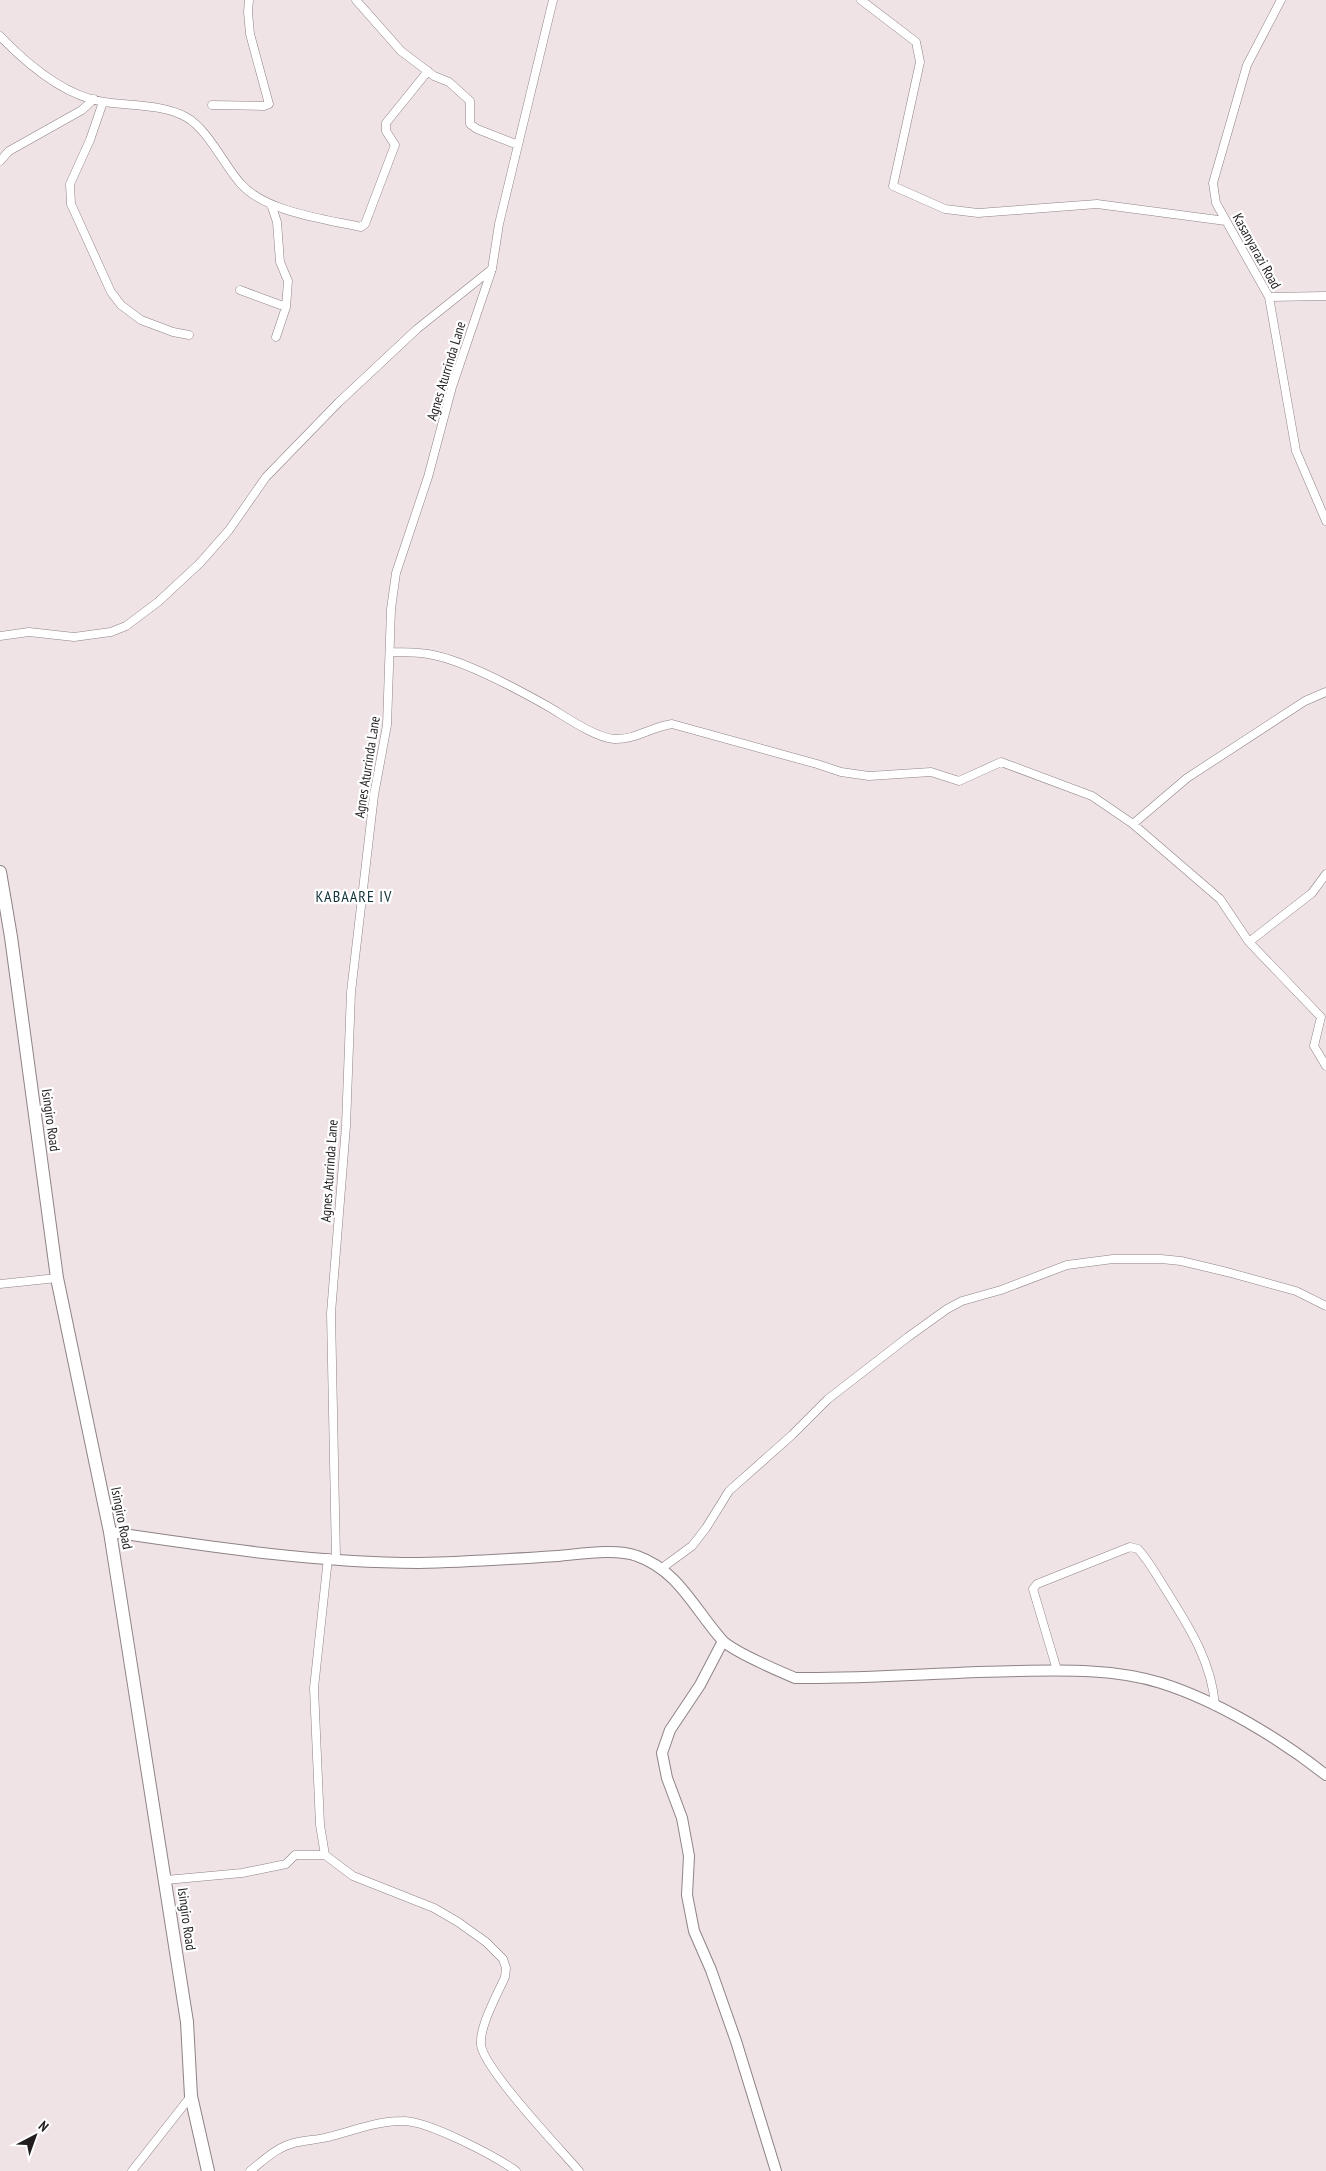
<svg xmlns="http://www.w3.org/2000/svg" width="1326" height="2171" viewBox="0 0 1326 2171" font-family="'PT Sans Narrow',sans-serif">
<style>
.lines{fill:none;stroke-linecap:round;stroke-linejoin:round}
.minor-casing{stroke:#8e8385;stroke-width:9}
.tertiary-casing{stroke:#8e8385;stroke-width:12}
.primary-casing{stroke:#8e8385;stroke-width:14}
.minor{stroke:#fff;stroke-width:8}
.tertiary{stroke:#fff;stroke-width:10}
.primary{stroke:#fff;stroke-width:12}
.labels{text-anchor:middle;stroke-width:4.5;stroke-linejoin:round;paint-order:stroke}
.street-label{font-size:14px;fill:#211d1e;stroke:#fff}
.quarter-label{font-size:16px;letter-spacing:1px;fill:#13343b;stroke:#fff}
</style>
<rect width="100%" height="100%" fill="#f0e3e6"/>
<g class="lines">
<g class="minor-casing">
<path id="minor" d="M356,0L401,51L434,76L449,82L470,101V124L477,129L518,145
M861,0L916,42L920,62L893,186L945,209L978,213L1097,204L1226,221
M1281,0L1247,65L1213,183L1216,203L1269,297L1296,451L1326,521
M0,36C27,64 64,96 104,102C130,106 162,104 186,117C208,129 225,167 241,184C266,212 325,219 361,227L365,224L395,145L386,131V123L428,71
M103,102L90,140L70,184L71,204L111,292L121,305L141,320L173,332L189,335
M212,105L264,106L269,104L250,34L248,12L249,0
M0,161L9,151L82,110L94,99
M271,204L277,222L280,262L288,281L286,307L276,337
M240,290L286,307
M1269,297L1326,296
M0,636L29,632L74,637L111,632L126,626L158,602L200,563L229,530L266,477L339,402L417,329L492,269
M390,652C402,652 416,652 428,654C461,659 519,690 549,707C566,717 594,737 614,739C635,740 651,727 672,724L817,764L841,772L869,776L931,772L959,781L1001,762L1092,796L1133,824L1220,899L1249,942L1321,1017L1314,1046L1326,1066
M1133,824L1187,778L1305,701L1326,692
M1249,942L1312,893L1326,874
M0,1284L57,1278
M328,1558L314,1688L320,1825L325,1855L353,1876L434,1908L458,1922L486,1942L503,1959L506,1968L505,1977C497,1995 479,2027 481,2045C484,2069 560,2149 579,2171
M336,1559L331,1313L346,1126L351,992L374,795L387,725L391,609L396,573L428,477L452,387L492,269L499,224L553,0
M662,1568L692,1546L706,1528L729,1491L792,1435L828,1399L908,1337L947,1309L962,1301L1001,1290L1067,1265L1113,1259H1161L1181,1261L1227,1272L1296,1291L1326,1306
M1057,1670L1033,1589L1037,1584L1130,1547L1138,1549C1149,1561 1157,1576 1166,1590C1189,1627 1212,1662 1215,1706
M166,1880L242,1873L286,1864L295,1855H325
M132,2171L191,2096
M250,2171C264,2160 277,2147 294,2143C305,2140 317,2140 328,2137C353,2131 376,2121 402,2121C427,2120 495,2156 516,2171"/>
</g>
<g class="tertiary-casing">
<path id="tertiary" d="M110,1532C212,1547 316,1563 419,1563C465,1562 512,1559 558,1556C581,1554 616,1548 637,1556C678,1570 695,1610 722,1640C733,1652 779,1671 795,1678C870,1679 944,1672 1019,1671C1066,1670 1116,1669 1161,1683C1218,1701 1280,1739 1326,1775
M723,1641L700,1685L670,1730L662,1753L667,1778L682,1818L689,1856L687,1895L694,1931L711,1970L736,2041L776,2171"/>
</g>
<g class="primary-casing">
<path id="primary" d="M0,872L11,937L57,1278L110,1532L187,2022L191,2096L208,2171"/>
</g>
<use href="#minor" class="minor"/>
<use href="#tertiary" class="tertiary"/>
<use href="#primary" class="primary"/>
</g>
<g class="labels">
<g class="street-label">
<text transform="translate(1257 251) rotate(61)" y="5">Kasanyarazi Road</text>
<text transform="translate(446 371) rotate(-73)" y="5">Agnes Aturrinda Lane</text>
<text transform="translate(367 767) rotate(-81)" y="5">Agnes Aturrinda Lane</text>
<text transform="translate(51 1120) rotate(82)" y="5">Isingiro Road</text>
<text transform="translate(329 1171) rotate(-86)" y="5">Agnes Aturrinda Lane</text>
<text transform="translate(122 1518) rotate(79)" y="5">Isingiro Road</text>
<text transform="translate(187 1919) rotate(82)" y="5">Isingiro Road</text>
</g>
<g class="quarter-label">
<text x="354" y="902">KABAARE IV</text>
</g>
</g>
<g transform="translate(35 2136) rotate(41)" stroke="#ffffff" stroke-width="4" paint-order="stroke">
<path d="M0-4L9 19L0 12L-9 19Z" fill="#211d1e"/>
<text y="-8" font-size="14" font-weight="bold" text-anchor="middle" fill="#211d1e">N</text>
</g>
</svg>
